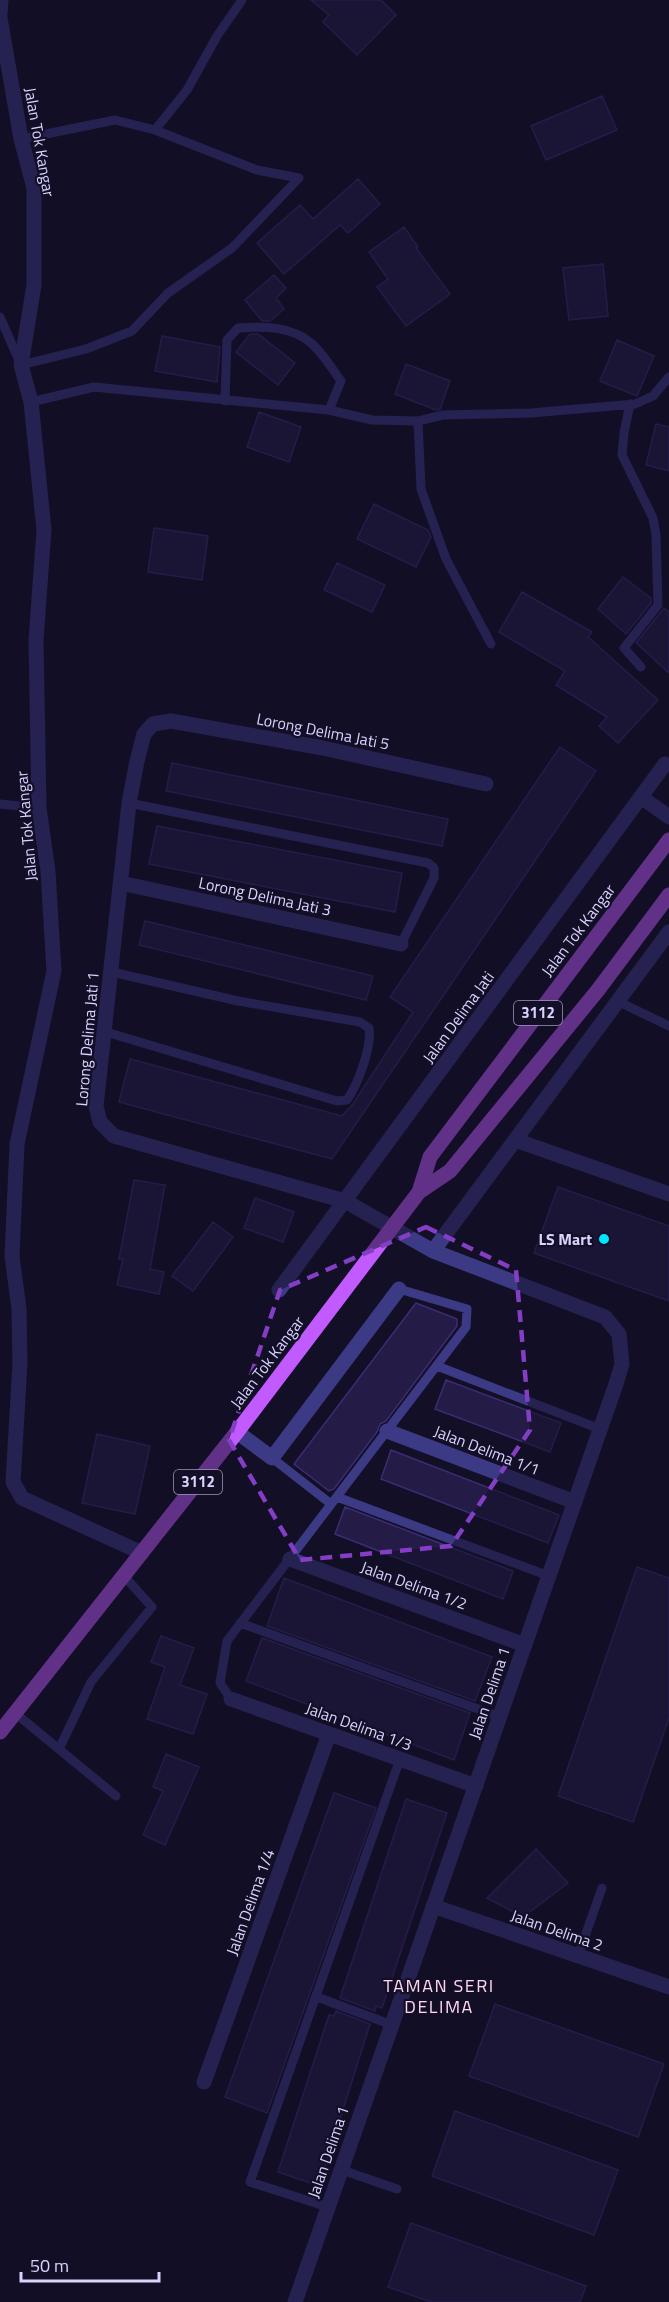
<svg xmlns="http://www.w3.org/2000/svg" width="669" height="2302" viewBox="0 0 669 2302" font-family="'Titillium Web',sans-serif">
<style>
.building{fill:#241b47;stroke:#3b2d73;stroke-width:1.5}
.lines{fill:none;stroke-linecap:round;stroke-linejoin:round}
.lane{stroke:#3d3a85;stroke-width:9}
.street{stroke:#3d3a85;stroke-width:15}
.primary{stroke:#c25bff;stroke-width:15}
.marked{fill:none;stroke:#843dc5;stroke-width:4.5;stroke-dasharray:12 8;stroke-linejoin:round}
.poi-dot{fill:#00e5ff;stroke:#130f26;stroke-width:2}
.labels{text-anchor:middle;stroke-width:4.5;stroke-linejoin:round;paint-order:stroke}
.shield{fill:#130f26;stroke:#9e99be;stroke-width:1.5}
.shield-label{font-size:15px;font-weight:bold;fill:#d9d4ff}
.street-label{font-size:16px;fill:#d9d4ff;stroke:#130f26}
.poi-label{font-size:16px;font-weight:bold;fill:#d9d4ff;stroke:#130f26;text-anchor:end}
.neighbourhood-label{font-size:18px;letter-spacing:1.5px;fill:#ffd6f0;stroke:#130f26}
</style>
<rect width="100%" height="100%" fill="#130f26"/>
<path class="building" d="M311,0H381L396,15L357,55L323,22L329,15Z
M602,96L617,130L546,160L531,126Z
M358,179L380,204L348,233L340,225L284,274L257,243L300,205L313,219Z
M404,227L418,247L416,248L450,294L406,326L377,287L388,279L369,252Z
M603,264L608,316L569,320L563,268Z
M274,275L286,288L276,298L284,309L270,321H262L245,300Z
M250,334H258L295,363L278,385L236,352Z
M162,336L220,347L217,382L155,371Z
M617,340L654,356L637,396L600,381Z
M406,364L450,381L440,409L436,410L395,394Z
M259,412L301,427L289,462L247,447Z
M656,424L669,427V471L646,465Z
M374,504L428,530L431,537L416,567L357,539Z
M154,528L208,536L202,580L148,572Z
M337,563L385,585L372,612L324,590Z
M623,577L651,598V603L626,634L598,609Z
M522,592L592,632L588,637L658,700L618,743L599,726L607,717L556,685L565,671L499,632Z
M664,608L669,612V673L636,643Z
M560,747L596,771L332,1159L119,1102L130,1059L342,1116L353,1104L413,1012L390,997Z
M172,763L448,819L442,846L166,791Z
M157,826L402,873L395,912L149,864Z
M145,921L373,976L366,1000L139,945Z
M134,1180L165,1185L150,1269L164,1272L159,1294L117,1285L123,1259H119Z
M558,1187L669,1226V1301L534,1253Z
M255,1198L294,1212L283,1242L244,1228Z
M213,1222L233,1237L193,1291L172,1276Z
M416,1303L457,1319V1326L386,1421L380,1424L377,1432L334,1489L329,1491L294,1464Z
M446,1380L561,1423L550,1452L435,1409Z
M97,1434L150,1446L135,1514L82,1503Z
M391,1450L559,1515L548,1543L381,1479Z
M345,1507L513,1571L503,1599L335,1534Z
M637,1567L669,1578V1718L633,1822L558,1796Z
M284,1578L492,1657L475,1701L267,1626Z
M161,1636L194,1648L180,1685L207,1694L193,1734L147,1719L165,1667L151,1662Z
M262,1638L470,1713L454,1760L246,1681Z
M166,1754L199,1767L165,1845L143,1835L163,1791L153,1787Z
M334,1793L376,1808L267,2113L225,2097Z
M406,1799L447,1813L382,2008L376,2006L375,2011L340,1998Z
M536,1849L568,1883L523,1917L487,1898Z
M495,2004L664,2064L638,2137L469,2076Z
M336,2011L370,2024L319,2186L278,2172L329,2015L334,2016Z
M455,2111L618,2170L594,2235L432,2176Z
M411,2223L586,2286L580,2302H431L388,2287Z"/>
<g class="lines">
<path class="lane" d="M155,130L257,170L299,178
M21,139L115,120L155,130L187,90L217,36L242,0
M0,317L21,365L86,349L132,331L168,293L232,248L299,178
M31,402L94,387L329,410L341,381C332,369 323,353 311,343C291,326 263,326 238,328L227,340L225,401
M630,404L624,433L622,455L653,518L656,535L658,605L624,648L641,667
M329,410L372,420L418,421L443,415L531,413L635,404L653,396L669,377
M418,421L421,489L446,559L491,644
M129,803L428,863L434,868V878L401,944
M0,804L39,808
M617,1001L669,1026
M106,1032L337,1101L347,1100C358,1084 372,1047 369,1028L360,1022L238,1001L112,972
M437,1366L600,1429
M272,1458L331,1504
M337,1497L549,1576
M240,1623L500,1717
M231,1699L220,1683L227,1641L466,1327L467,1309L399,1289
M15,1713L116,1796
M59,1749L91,1682L152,1607L124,1576
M578,1956L602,1888
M317,1997L392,2025
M342,2170L397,2189
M328,2207L250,2182L400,1759"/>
<path class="street" d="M0,14L1,0
M0,18L21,139L34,188V285L21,365L31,402L44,530L36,640L39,808L48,871L54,971L17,1144L12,1256L19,1309L20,1363L13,1482L22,1498L142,1553
M641,797L669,817
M121,883L401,944
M515,1140L669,1194
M433,1251L669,932
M279,1290L665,764
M387,1431L575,1502
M237,1432L272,1458L399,1289
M290,1559L525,1645
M231,1699L476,1786
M433,1906L669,1987
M204,2082L329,1734
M295,2302L616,1384L622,1364L619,1334L605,1317L433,1251L345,1201L114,1136L100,1122L96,1106L129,803L137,761L144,734L153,724L171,721L323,748L486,784"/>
<path class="primary" d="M419,1192L430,1157L669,840
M0,1732L237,1432L419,1192L450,1171L598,990L669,895"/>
</g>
<path d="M0 0H669V2302H0ZM426,1227L516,1270L530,1430L451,1546L300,1560L229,1440L280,1290Z" fill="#130f26" fill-opacity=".55" fill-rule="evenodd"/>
<path class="marked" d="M426,1227L516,1270L530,1430L451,1546L300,1560L229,1440L280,1290Z"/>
<circle class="poi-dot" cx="604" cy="1239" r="6"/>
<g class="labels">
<g class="shield">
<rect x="514" y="1001" width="48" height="24" rx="4.5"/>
<rect x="174" y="1470" width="48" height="24" rx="4.5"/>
</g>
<g class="shield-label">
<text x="538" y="1018">3112</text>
<text x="198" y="1487">3112</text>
</g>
<g class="street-label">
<text transform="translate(40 142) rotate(80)" y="6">Jalan Tok Kangar</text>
<text transform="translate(323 731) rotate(11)" y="6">Lorong Delima Jati 5</text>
<text transform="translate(26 826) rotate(-95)" y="6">Jalan Tok Kangar</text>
<text transform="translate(265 896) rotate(12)" y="6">Lorong Delima Jati 3</text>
<text transform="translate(578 930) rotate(-53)" y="6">Jalan Tok Kangar</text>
<text transform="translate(458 1017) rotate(-54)" y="6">Jalan Delima Jati</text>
<text transform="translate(87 1039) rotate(-85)" y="6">Lorong Delima Jati 1</text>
<text transform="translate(267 1362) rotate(-53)" y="6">Jalan Tok Kangar</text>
<text transform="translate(487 1450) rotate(21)" y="6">Jalan Delima 1/1</text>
<text transform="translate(414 1585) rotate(20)" y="6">Jalan Delima 1/2</text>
<text transform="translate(489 1693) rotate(-71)" y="6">Jalan Delima 1</text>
<text transform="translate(359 1726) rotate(20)" y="6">Jalan Delima 1/3</text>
<text transform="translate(250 1902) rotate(-70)" y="6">Jalan Delima 1/4</text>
<text transform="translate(557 1930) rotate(19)" y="6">Jalan Delima 2</text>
<text transform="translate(328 2152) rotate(-71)" y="6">Jalan Delima 1</text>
</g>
<g class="poi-label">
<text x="592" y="1245">LS Mart</text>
</g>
<g class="neighbourhood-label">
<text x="439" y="1992">TAMAN SERI<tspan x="439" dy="21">DELIMA</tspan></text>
</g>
</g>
<path d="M21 2272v9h138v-9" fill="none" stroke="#d9d4ff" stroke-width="3"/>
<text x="30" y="2272" font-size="18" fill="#d9d4ff" stroke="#130f26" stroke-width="4.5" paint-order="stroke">50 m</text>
</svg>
